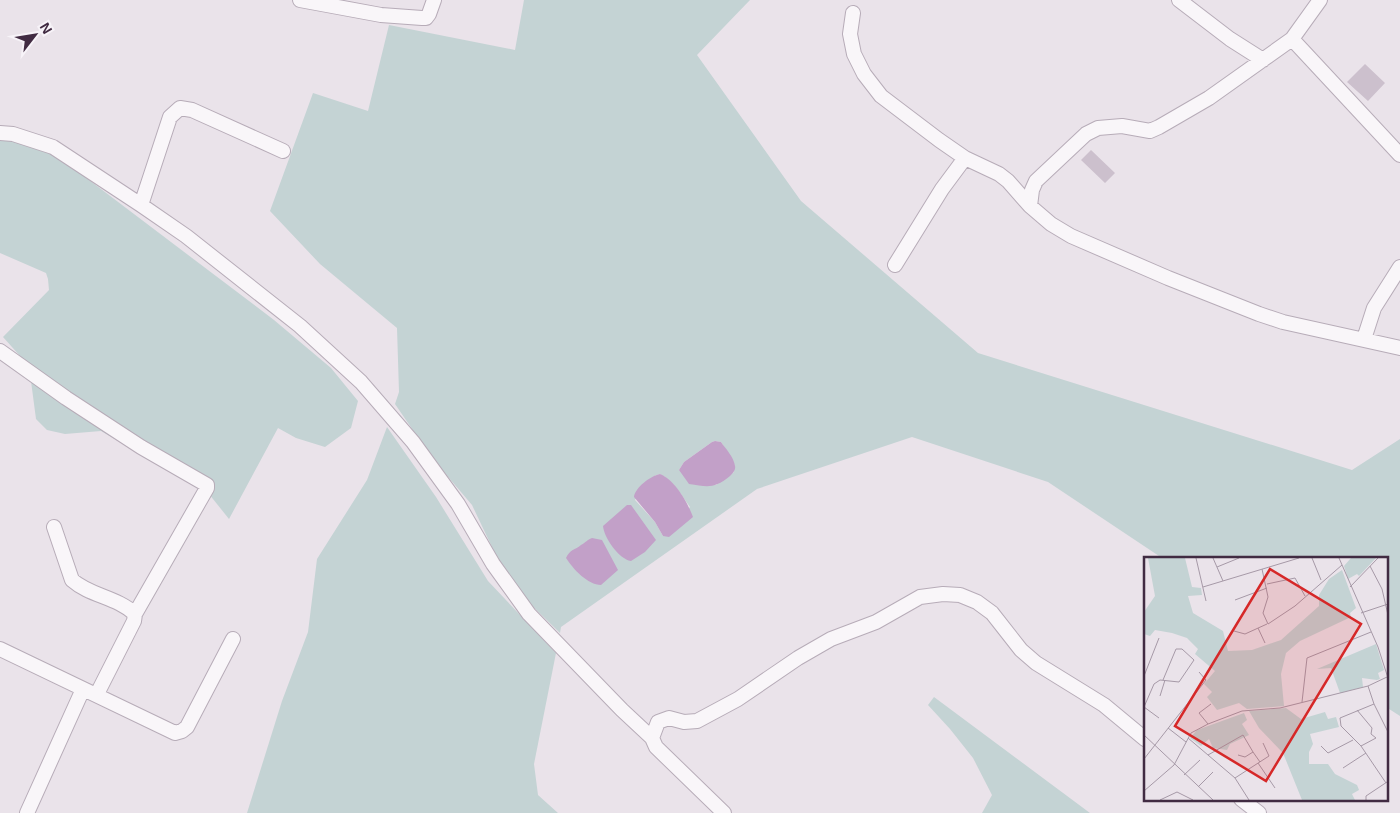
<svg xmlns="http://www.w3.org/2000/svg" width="1400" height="813" viewBox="0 0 1400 813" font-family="Arial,sans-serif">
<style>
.green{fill:#c4d3d4;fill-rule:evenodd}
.water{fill:#c2a0c8}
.building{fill:#ccc0cd}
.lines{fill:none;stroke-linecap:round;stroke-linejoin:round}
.minor-casing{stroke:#b7acb8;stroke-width:16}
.minor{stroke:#f9f6f9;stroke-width:14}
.inset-road{fill:none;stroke:#a699a7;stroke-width:1}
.view{fill:#d62828;fill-opacity:0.15;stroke:#d62828;stroke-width:2.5}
.inset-edge{fill:none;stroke:#412b42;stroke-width:2.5}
</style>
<rect width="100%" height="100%" fill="#eae3ea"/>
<path class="green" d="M524,0H750L697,55L801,201L978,353L1352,470L1400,439V716L1386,707V558H1162L1048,482L912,437L757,489L561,627L560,633L520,594L500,564L472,505L432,458L395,404L399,392L397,328L320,264L270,211L313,93L368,111L389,25L515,50ZM715,441L721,442L730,456L734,472L716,485L679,470L684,462L712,442ZM660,474C673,480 682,496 690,507L663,536L655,522L635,500C642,490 647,477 660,474Z
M0,137L41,149L60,158L274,320L331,368L358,401L351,428L325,447L296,438L278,428L229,519L209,494L101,431L65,434L47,430L36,419L29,366L3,337L49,290L48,279L46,273L0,253Z
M387,427L436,497L488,581L556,653L534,764L538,795L558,813H247L282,701L308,632L317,559L367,480Z
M934,697L1090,813H982L992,795L973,758L950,729L928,705Z"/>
<path class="water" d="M715,441L721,442C725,448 734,457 735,466C736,470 733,473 730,476C714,489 708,487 689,484L679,470L684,462L712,442Z
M660,474C675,480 688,503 693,517L669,537L663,536L655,522L634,497C635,488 650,476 660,474Z
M627,505H631L656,540L645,552L631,561C619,559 604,538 603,526Z
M592,538L602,540L618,570L601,585C588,585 573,569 566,558C570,549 575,550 581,545C586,542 587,540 592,538Z"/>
<path class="building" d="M1365,64L1385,83L1368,101L1347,82Z
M1091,150L1115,173L1105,183L1081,160Z"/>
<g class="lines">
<g class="minor-casing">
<path id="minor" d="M300,0L381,15L422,18H426L429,14L434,0
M1179,0L1230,39L1263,60
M1320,0L1292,39L1209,98L1159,127L1150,131L1122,126L1098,128L1086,134L1036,181L1032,190L1030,206L1051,224L1071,236L1168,278L1259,314L1283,322L1400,348
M853,13L850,34L854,54L864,74L881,96L939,140L965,158L999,174L1008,181L1030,206
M1292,39L1400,155
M0,133L13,134L53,147L141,205L186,236L300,326L361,382L413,442L458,504L493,564L529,614L622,710L652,738L656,747L724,813
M141,205L170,117L180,108L192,110L283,151
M895,265L942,189L965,158
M1364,339L1374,308L1400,267
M0,351L66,398L141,447L207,485V488L135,614
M54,527L72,580C90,596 117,597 135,614L134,621L97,694
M0,649L175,733L182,731L187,727L233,639
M652,738L658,722L669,718L684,722L697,721L738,699L798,658L831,639L876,622L920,597L943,594L960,595L977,602L992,613L1021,650L1036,663L1104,705L1145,739
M1241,799L1259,813
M27,813L83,689"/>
</g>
<use href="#minor" class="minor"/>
</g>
<g transform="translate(1144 557)">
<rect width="244" height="244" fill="#eae3ea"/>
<path d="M4,1H41L48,30L57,31L58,38L44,39L49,56L79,74L84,94L108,93L137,83L175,49V38L185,22L198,13L212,51L206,56L207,60L156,84L142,96L137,117L140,149L103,152L95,146L73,153L63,140L68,135L60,127L71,114L51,97L54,92L43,81L28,76L11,73L6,79L0,77V55L11,39ZM207,1H232L215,19L213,17L204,22L200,9ZM232,87L240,113L234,116L236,122L233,123L218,121L219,130L196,136L187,111L173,112ZM142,151L157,162L181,155L184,162L192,160L195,170L166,177L169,187L165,195V207H184L191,217L213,228L215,233L208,237L211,243H158L139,196L115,171L105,154ZM100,156L103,163L98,167L105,178L86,187L83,193L69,191L65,182L57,189L46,181L53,173Z" fill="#c4d3d4"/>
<path class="inset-road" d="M52,1L62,44M69,1L79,24M168,1L177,23M195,1L234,90L244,121M226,9L238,32L244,58M73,10L95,1M118,12L124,40L119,56L124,67L151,49L198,8M123,27L151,21L161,39M59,30L155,1M206,30L234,1M91,43L123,31M217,56L244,47M114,71L121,86M90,74L101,77L123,67M0,119L15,81M16,139L21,123M158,145L163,101L227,75M230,147L224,129L243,120M213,153L228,171L227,177L232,181L217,189M15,161L0,150L10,127L16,123L35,125L50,103L38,92H32L19,123M64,167L55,156L67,147M24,171L42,185M0,178L69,243M44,181L91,221L105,243M177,189L184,196L209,183M64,198L99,178L109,195M94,198L101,200L109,195L116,205M0,202L62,123L55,115M114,206L131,231M199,211L222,196M40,218L56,203M91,221L125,199L119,186M242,226L217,189L197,169L196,161L230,147L244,175M54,230L69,215M0,234L30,208L47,176L64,167L98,154L136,151L224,129M16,243L33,235L49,243M222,243V239L243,225"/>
<path class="view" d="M126,12L217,67L122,224L31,169Z"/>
<rect width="244" height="244" class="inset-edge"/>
</g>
<g transform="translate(35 35) rotate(59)" stroke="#f7f3f8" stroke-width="4" paint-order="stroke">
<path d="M0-4L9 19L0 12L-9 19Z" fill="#412b42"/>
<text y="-8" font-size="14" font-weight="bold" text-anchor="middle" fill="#412b42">N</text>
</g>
</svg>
